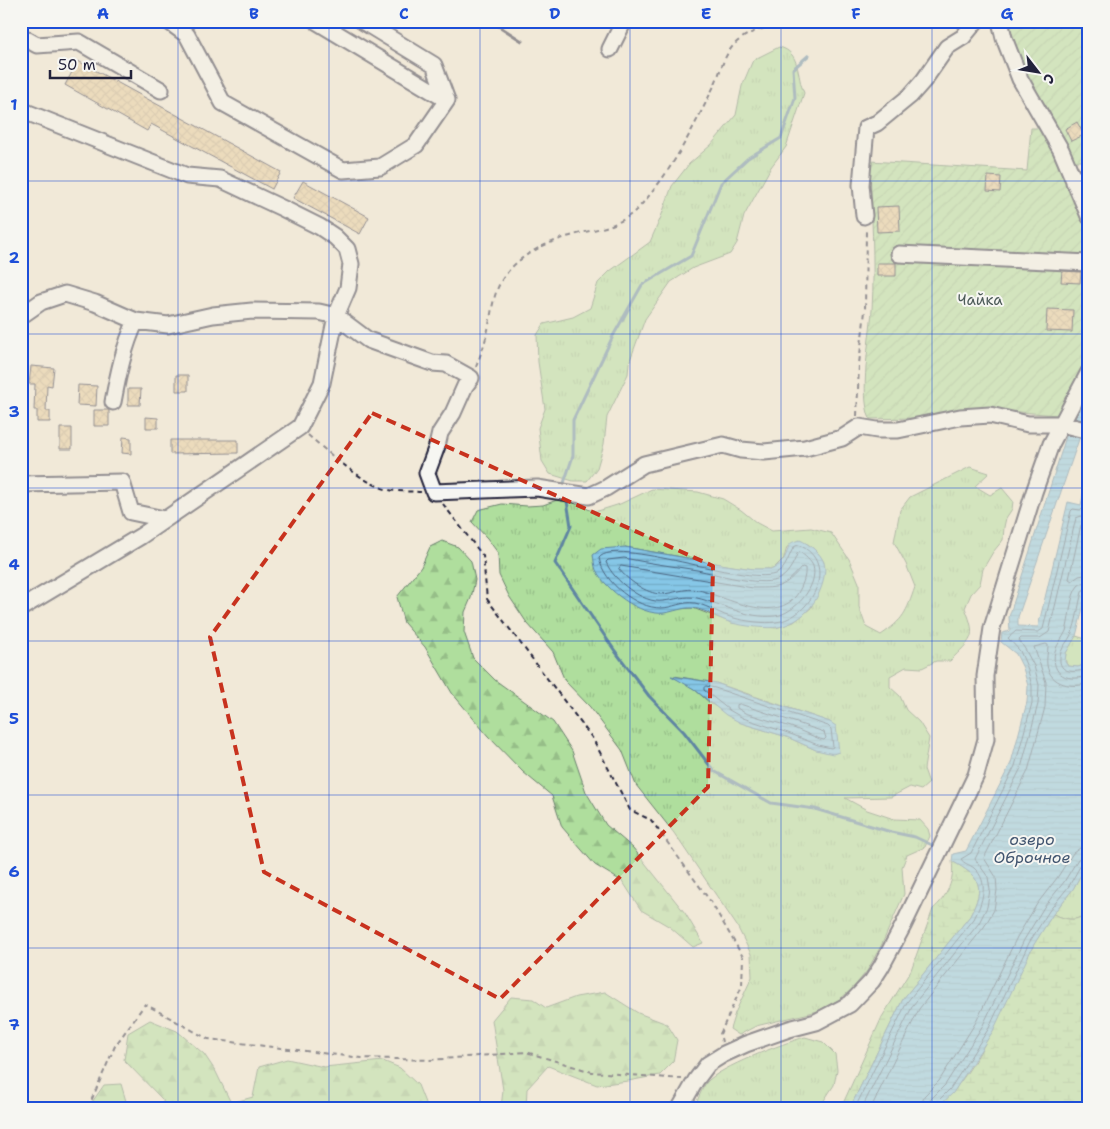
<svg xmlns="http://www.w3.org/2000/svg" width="1110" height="1129" viewBox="0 0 1110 1129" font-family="'Shantell Sans',sans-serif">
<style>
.grass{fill:url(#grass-tufts);stroke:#68806c;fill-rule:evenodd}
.forest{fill:url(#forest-firs);stroke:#68806c}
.wetland{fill:url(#wetland-marsh);stroke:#68806c}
.garden{fill:url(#garden-furrows);stroke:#68806c}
.water{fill:url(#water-rules);stroke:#5e85a2}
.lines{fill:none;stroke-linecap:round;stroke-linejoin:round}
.shore{stroke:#4a6480;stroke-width:1}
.stream{stroke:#5e85a2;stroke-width:3}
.building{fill:url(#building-cross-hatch);stroke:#22223b}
.minor-casing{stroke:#22223b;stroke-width:19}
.path{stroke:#22223b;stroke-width:2;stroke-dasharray:5 4;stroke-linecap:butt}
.minor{stroke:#f6f6f2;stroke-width:15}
.rail{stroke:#22223b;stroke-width:3}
.marked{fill:none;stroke:#c8321e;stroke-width:4;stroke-dasharray:10 6;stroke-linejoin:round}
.grid{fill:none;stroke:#1d4ed8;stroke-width:1;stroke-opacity:0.55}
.labels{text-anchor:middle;stroke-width:4;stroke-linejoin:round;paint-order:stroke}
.park-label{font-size:15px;fill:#4c5a58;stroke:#f6f6f2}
.water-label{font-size:16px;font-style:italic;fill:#40546f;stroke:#f6f6f2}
.neatline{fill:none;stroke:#1d4ed8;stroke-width:2}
.grid-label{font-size:16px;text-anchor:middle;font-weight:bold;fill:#1d4ed8}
</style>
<defs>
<pattern id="grass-tufts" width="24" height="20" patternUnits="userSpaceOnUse" patternTransform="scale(1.25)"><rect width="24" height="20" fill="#afde9d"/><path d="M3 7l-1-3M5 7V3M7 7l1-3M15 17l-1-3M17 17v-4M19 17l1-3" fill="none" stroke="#96be88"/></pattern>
<pattern id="forest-firs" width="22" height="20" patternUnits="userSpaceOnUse" patternTransform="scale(1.25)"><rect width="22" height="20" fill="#afde9d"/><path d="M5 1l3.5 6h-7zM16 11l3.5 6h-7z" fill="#96be88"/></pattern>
<pattern id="wetland-marsh" width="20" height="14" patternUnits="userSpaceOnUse" patternTransform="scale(1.25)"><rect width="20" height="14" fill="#afde9d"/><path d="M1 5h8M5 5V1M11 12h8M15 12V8" fill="none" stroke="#96be88"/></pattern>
<pattern id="garden-furrows" width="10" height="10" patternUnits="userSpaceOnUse" patternTransform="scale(1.25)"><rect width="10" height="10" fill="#afde9d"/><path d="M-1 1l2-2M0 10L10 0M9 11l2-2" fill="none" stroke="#96be88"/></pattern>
<pattern id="water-rules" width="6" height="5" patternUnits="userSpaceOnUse" patternTransform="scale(1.25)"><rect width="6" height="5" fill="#86c7e7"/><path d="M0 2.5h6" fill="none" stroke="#73abc7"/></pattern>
<pattern id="building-cross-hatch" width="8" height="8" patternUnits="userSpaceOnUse" patternTransform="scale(1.25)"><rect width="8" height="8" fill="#e6ca9a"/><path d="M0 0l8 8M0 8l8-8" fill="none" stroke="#c5ad86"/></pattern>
</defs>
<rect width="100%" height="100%" fill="#f1e9d8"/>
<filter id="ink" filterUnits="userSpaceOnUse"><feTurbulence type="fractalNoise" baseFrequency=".02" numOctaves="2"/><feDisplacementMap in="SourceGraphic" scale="10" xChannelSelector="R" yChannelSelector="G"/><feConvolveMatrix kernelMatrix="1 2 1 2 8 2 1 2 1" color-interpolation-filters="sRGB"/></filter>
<g filter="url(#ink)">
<path class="grass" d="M779,47C801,52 796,75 804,93L786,147L771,167L744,216L737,243L730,254L693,268L671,282L645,319L629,363L628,374L607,417L604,444L597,468L587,481H573L550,474L542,461L538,428L545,409L538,362L537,335L544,324L573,317L590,308L598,283L610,271L650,242L661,217L672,186L689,164L711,145L736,115L742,86L753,60Z
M970,467L989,473L975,486L990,495L1002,488L1013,501L1012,509L1006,518L1004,527L1003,540L993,552L983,569L980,584L971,594L965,608C978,639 971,639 950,661H936L922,668L906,667L890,676V687L900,696L906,710L919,722L929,738L924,769L929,783L921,790L910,787L891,797L845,798L867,810L894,819L920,820L928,829L930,836L925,847L907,855L902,867L904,894L882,944L867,971L852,989L840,999L818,1011L756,1026L739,1035L730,1029L735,1013L752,977L751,954L737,926L674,833L636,785L622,750L590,707L565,681L553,652L527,623L509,596L499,575L498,553L487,538L472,522L478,510L502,504L527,506L543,505L557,500L575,501L588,509L598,511L620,504L652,489L698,492L723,499L741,510L757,523L772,531L811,528L831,533L849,559L859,583V607L866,627L881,635C904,619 906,613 915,587L906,564L894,542L900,510L910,497ZM808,544L815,550L824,562L811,608L794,622L776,628L732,623L693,608L677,609L662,613L648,611L625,547L732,566L754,569H773L784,558L787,547ZM674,676L716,683L830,722L816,750L787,737L741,723L710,703L694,689Z
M1076,636L1089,640V663L1078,667L1068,666C1061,656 1070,645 1076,636Z
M1089,860V911C1076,923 1068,920 1053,914L1073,889Z
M805,1037L823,1042L835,1054L837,1070L834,1085L819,1108H694C698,1100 701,1090 706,1083C719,1067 784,1043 805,1037Z"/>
<path class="forest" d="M442,541L458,547L471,561L475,580L471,598L465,612L464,632L473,658L495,680L553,722L572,751L586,792L606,825L633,848L685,913L703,943L693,947L670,927L641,910L623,882L595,865L562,827L552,796L523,772L488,736L452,693L425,647L404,623L397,597L421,567L430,547Z
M605,992L638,1013L667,1024L677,1040L673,1062L660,1075L628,1081L597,1085L548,1066L527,1089L526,1108H501L503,1090L492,1020L511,997L533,999L546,1008L576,997Z
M150,1020L177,1031L204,1054L216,1072L231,1103L253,1097L259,1067L287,1059L324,1067L383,1061L400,1068L418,1085L427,1108H164L163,1100L124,1060L128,1033Z
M121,1084L128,1108H88L104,1085Z"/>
<path class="wetland" d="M952,861C980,877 986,885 970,916L903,999L850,1108H841L882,1017L911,970L933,909C947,897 955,880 952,861Z
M1089,911V1108H937C984,1064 1003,1002 1033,946C1039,935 1046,925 1053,914C1068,920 1076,923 1089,911Z"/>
<path class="garden" d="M1006,21H1089V161H1075L1046,106L1025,77Z
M1031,128H1041L1085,222L1088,236L1084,264L1089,285V350L1085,366L1057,415L995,410L958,409L912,418L870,419C859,394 870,339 872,310C875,261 871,210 870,161L1027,171Z"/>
<path class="water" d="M1089,388V410L1018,617V626L1038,627L1068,502L1081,505L1089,466V584L1076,636L1066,653L1065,662L1068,666L1078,667L1089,663V860L1073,889L1053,914L1033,946L993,1031L953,1093L937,1108H850L903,999L970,916C986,885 980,877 952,861L953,854L966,851L1011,763L1027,702L1028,686L1023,668L1016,654L1001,642L1002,633L1010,631L1009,617L1077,402Z
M800,540C809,544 821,553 824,563C826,569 824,576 823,582C817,604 801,623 778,627C768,629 743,626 732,623C719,619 707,610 693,608C683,607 673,612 664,613C640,616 606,590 596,570C594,565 594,560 593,555L601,549L625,547L732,566L754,569H773C777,566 783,562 785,557C790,546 786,543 800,540Z
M671,676L716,683L746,694L830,722L836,726L839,752L833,754L816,750L787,737L741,723L726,715L694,689Z"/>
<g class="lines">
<path class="shore" d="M1089,522L1081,525L1069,579L1072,581L1079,576L1089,574
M799,545C840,563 811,618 776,622C766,624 744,621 734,618C721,615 709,606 695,603C683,601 672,608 661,608C636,608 604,583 599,558C615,536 744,585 775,574C787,570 788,555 794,547Z
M800,552C805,556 811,561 813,566C819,586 794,614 775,616C747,619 723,604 697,598C686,595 674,600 663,601C643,604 613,580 606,562L608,560L624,558C648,563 672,566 697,570C717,574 757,586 777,580C787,577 794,563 797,554Z
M621,566L753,588C781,588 783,588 802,567L805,568C806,577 802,586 798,593C777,626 726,597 699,590C685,587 673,594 661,594C647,594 627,580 619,569Z
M1089,582C1085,582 1081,583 1078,586C1070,595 1070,619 1066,631C1063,638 1057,644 1055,651C1050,676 1069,683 1089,675
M1089,588L1084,589L1082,592C1078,606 1077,622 1071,635C1068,641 1063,646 1061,652C1055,674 1074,674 1089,668
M706,686L715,688L828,726L831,729L833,747L831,748L818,745L788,733L743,718L729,710L704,690V688Z
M740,704L824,732L826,738L824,740L820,739L791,727L745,713L737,708V705Z
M855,1108L907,1002L974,919C982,903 990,882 974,868C969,864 964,864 961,859L971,853L1015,766L1032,703V686L1027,667L1020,651L1008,638L1016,631L1038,632L1043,629L1071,511L1073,509L1080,510L1084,509L1089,495
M862,1108L913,1005L979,923L987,907L990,890L988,877L975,859L1021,768L1038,704L1039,685L1034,666L1025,649L1019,640L1021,638H1040L1049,632L1076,518L1089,513
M871,1108L919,1009L984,927L994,910L997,890L996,877L984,858L1028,771L1045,707L1046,682L1034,647L1046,644L1048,645C1048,652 1046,659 1047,665C1050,685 1073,689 1089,683
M921,1108L924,1096L939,1081L976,1022L1017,937L1037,904L1057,878L1073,853L1080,848L1089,847
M928,1108L930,1100L945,1085L983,1025L1024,940L1044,907L1064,882L1078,859L1083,855L1089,854
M934,1108L936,1103L950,1089L989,1028L1029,943L1049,911L1069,886L1082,863L1089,860"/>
<path class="stream" d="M564,483L573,456V420L613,336L642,285L691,256L721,183L748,158L781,138L795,98L793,69L809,55
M567,501L571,526L555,563L615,651L649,696L684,732L714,771L771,803L815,809L891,832L915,837L932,845"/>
</g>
<path class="building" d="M78,61L281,172L272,189L151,124L147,131L65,85Z
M1077,122L1084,135L1071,141L1065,129Z
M988,176L1001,177L1000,192L987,191Z
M303,181L369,217L360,234L293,198Z
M899,206L900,231L877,232L876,207Z
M877,263H896V276H877Z
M1062,271L1081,272L1080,283L1061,282Z
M1047,309L1073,310L1072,332L1046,331Z
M31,366L54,368L52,386L47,385L46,411H50V422H37V410H34L35,384H29Z
M176,375H188V391H176Z
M78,385L97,386L96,406L77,405Z
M128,389H141L140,405H128Z
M94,410H109V426H94Z
M146,417L158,418V428H146Z
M60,428H72V449H60Z
M123,437L131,438V454L122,453Z
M170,440H238V453L170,454Z"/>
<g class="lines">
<g class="minor-casing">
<path id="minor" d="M168,21L187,35L223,103L343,170L380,167L416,145L447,100L316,21
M362,21L434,65L447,100
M1000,21L1004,38L1020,79L1061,150L1089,216
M21,36L37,45L79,42L161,90
M610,49L624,21
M21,110L187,176L220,179L284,209L320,227L335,237L347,249L351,264L348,288L336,316L322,383L300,427L141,536L21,608
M1074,182L1089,175
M864,216L861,185L866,128L877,123L910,96L924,80L947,47L963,37L976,21
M899,254L1089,263
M21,316L41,302L65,294L95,303L136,321L168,325L213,315L252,311L319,312L336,316L368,340L379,344L432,363L446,364L471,378L465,386L453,413L440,433L437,446L427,473L434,492L537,488L589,496L606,488L644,464L723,445L741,450L764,452L805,448L842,438L859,427L877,430H898L960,417L990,415L1028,424H1061L1089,431
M113,402C118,375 124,346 136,321
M21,484L122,482L131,512L164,519
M680,1108L696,1080L708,1064L724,1054L746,1044L789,1029L816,1022L850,1004L872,981L881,967L903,926L976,775L986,739L985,676L992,628L1034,492L1051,444L1089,372"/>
</g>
<path class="path" d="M476,367C480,356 484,346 487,334C492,314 492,291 506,274C524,251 553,240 581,233C605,227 623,225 641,205C672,171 694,127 714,86C722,69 724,50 742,38C760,26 785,24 807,21
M857,416L859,364L865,311L866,229
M308,435C329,453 363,484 389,490C399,492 411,491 421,492
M443,504L483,556L487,599L593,739L630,810L651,820L711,902L743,957L742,986L720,1034L722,1042
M88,1108L115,1046L145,1004L208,1039L362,1058L430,1060L526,1052L592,1072L682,1079"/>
<use href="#minor" class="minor"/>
<path class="rail" d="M491,21L522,41"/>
</g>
</g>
<path d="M0 0H1110V1129H0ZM372,413L713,566L708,787L500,999L264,872L210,637Z" fill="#f1e9d8" fill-opacity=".55" fill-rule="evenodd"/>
<path class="marked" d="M372,413L713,566L708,787L500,999L264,872L210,637Z"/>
<path class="grid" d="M178,21V1108M329,21V1108M480,21V1108M630,21V1108M781,21V1108M932,21V1108M21,181H1089M21,334H1089M21,488H1089M21,641H1089M21,795H1089M21,948H1089"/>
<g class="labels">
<g class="park-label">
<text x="980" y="305">Чайка</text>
</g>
<g class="water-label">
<text x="1032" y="845">озеро<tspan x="1032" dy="18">Оброчное</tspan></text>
</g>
</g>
<rect width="1110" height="1129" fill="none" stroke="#f6f6f2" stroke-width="55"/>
<g transform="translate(1038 72) rotate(121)" stroke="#f6f6f2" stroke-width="4" paint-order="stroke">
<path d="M0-4L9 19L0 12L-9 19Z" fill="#22223b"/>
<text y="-8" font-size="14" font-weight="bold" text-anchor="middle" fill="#22223b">С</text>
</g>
<path d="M50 70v8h81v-8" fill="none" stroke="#22223b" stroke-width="2.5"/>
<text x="58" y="70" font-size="15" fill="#22223b" stroke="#f6f6f2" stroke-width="4" paint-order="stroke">50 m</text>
<rect x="28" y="28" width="1054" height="1074" class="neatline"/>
<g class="grid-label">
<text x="103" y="19">A</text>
<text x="254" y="19">B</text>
<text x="404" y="19">C</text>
<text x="555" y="19">D</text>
<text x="706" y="19">E</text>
<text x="856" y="19">F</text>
<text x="1007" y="19">G</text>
<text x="14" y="110">1</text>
<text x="14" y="263">2</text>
<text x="14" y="417">3</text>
<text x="14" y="570">4</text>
<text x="14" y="724">5</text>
<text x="14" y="877">6</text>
<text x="14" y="1030">7</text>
</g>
</svg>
